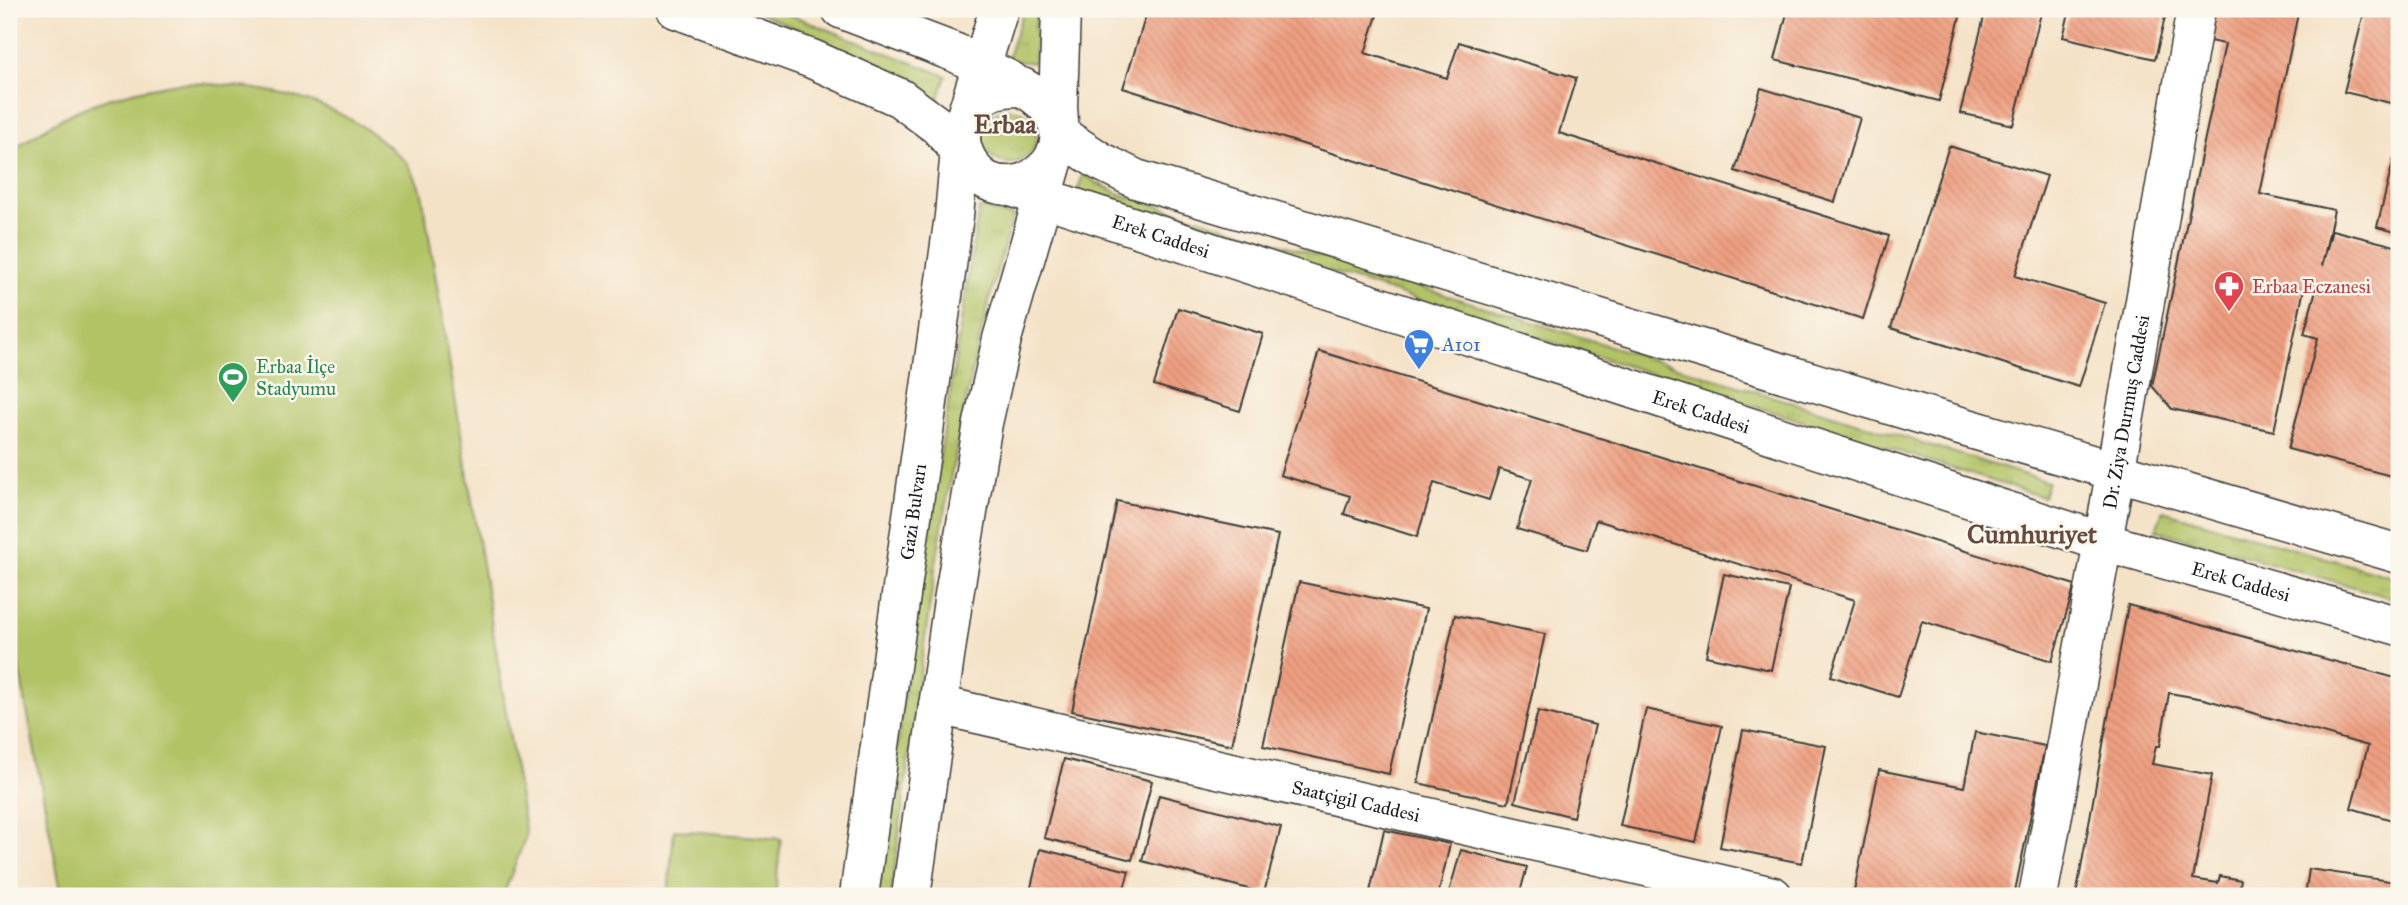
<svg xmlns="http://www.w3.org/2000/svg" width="2408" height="905" viewBox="0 0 2408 905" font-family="'IM FELL Great Primer',serif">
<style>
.grass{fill:url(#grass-tufts);stroke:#677041;stroke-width:2}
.pitch{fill:#b2c366;stroke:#677041;stroke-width:2}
.building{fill:url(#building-back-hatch)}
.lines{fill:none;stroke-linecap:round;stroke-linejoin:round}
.minor-casing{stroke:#3c3a36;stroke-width:41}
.major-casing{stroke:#3c3a36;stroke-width:41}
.minor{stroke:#fff;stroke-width:38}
.major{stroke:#fff;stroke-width:38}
.labels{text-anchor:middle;stroke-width:5;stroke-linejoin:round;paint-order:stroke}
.street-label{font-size:19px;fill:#1c1c1c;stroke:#fbf7ec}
.health-label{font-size:19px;fill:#be3a42;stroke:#fbf7ec;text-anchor:start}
.shop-label{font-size:19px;fill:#366cbe;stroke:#fbf7ec;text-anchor:start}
.leisure-label{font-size:19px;fill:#27864d;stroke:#fbf7ec;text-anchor:start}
.district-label{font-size:26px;font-weight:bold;fill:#664a3f;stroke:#fbf7ec}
</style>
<defs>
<pattern id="grass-tufts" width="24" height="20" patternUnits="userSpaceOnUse" patternTransform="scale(1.75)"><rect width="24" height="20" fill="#b2c366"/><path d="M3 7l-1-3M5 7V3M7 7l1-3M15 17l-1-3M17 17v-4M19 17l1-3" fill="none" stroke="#98a758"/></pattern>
<pattern id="building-back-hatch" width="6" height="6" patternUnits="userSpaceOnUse" patternTransform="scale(1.75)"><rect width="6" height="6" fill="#ee9f81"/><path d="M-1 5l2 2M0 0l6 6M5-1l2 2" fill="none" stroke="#cc886f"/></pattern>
</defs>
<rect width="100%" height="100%" fill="#fbf7ec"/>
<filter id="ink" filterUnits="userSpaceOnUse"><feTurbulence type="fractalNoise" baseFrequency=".0143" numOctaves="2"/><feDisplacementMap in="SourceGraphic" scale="14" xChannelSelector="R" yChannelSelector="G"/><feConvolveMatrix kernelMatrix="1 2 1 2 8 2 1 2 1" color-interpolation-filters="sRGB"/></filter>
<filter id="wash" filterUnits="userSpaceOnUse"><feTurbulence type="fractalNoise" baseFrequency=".00686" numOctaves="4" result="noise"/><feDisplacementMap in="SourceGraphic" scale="28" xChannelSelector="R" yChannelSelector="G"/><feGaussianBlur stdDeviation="1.57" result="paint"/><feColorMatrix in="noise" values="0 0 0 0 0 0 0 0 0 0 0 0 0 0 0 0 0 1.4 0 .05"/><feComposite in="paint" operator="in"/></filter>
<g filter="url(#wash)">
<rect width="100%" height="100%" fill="#f4e2c7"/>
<path class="grass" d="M752,9H776L946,76L937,103L906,78Z
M1024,9H1036L1034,63L1007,60Z
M982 136a27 27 0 1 1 54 0a27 27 0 1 1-54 0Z
M1083,174L1097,183L1120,194L2048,482L2043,497L1117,205L1076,195Z
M979,208L1013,216C945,437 921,668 891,896H878L911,641Z
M2163,511L2399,579V600L2156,530Z"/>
<path class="pitch" d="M178,83C253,84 329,94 388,146C395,152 403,158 408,164C414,173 418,184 422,193L526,836L503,896H62L9,615V153C67,109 106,95 178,83Z
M674,830L781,839L775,896H668Z"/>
<g id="blocks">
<path class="building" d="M1148,9H1379L1365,53L1447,78L1459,42L1576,78L1559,133L1889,236L1863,319L1123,88Z
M1788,9H1962L1939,101L1775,60Z
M1986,9H2042L2013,125L1960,113Z
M2070,9H2167L2155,59L2063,37Z
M2216,9H2299L2260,194L2334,210L2322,266L2332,230L2399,247V478L2288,449L2318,338L2304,334L2317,286L2305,284L2274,431L2172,409L2152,386L2225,44L2209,41Z
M2365,9H2399V105L2344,92Z
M1761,88L1860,118L1835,202L1735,171Z
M2398,142L2399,143V233L2377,227Z
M1949,146L2047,176L2015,276L2105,303L2079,387L1891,328Z
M1178,308L1263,334L1240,411L1154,385Z
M1319,351L2075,585L2052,661L1922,621L1898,697L1831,676L1855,600L1596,520L1587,550L1517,529L1532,479L1499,469L1489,500L1434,483L1417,537L1344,514L1350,496L1280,475Z
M1117,501L1278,535L1232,745L1072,711Z
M1724,574L1789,588L1771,670L1706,656Z
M1299,582L1426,609L1389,774L1263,746Z
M2128,605L2399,679V822L2351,808L2368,746L2204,699L2169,693L2160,746H2156L2152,764L2212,775L2193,879L2218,883L2220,876L2241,880L2238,896H2076Z
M1455,615L1545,634L1508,803L1418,783Z
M1646,709L1722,726L1696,842L1620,826Z
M1538,711L1595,725L1573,817L1515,802Z
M1743,730L1826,746L1802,863L1720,847Z
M1975,732L2045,746L2014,896H1853L1879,770L1964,787Z
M1064,759L1152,781L1132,860L1044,838Z
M1159,795L1281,827L1264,893L1142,861Z
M1384,830L1450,844L1438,896H1369Z
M1040,849L1129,871L1122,896H1029Z
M1461,850L1527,867L1519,896H1448Z
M2309,869L2396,882L2393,896H2305Z
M1587,891L1605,895V896H1586Z"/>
</g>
</g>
<g filter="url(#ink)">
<use href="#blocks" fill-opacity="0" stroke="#3c3a36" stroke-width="2"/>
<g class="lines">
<g class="minor-casing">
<g id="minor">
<path d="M676,9L812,59L900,98L938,126L966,158"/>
<path d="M841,9L956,53L1011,81"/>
<path id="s1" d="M938,705L1773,896"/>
<path id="s2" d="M2038,896L2103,542L2196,9"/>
</g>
</g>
<g class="major-casing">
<g id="major">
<path d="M1061,9L1058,107L1060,135L1100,161L1136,179L1933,418L2399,554"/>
<path d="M1022,87C1122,143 993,237 963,150C956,128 969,101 990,92C1000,87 1012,87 1022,87Z"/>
<path d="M967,113L999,9"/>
<path id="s3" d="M1005,185L2103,542L2399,626"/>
<path id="s4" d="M859,896L954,216L962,127"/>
<path d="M911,896L953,601L983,423L1002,339L1056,152"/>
</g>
</g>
<use href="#minor" class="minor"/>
<use href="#major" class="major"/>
</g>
</g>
<defs>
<g id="pharmacy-pin" transform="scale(1.575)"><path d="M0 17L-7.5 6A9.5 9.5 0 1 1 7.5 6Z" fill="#e0444e" stroke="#fbf7ec"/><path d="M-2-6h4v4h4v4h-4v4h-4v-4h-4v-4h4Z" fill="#fff"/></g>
<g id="supermarket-pin" transform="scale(1.575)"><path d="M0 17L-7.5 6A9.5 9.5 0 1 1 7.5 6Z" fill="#3f7fe0" stroke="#fbf7ec"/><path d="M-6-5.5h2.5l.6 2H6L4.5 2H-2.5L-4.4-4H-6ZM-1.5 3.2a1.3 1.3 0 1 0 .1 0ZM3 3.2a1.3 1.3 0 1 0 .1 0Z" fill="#fff"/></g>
<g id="stadium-pin" transform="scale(1.575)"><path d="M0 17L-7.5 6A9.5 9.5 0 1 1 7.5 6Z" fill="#2e9e5b" stroke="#fbf7ec"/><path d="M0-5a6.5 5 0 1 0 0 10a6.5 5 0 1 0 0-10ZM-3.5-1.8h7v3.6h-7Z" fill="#fff"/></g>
</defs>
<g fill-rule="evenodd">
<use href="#pharmacy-pin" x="2229" y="286"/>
<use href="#supermarket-pin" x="1419" y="344"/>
<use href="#stadium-pin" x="233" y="377"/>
</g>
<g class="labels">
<g class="street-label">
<text dy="7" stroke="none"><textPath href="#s3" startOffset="164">Erek Caddesi</textPath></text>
<text dy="7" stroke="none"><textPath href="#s3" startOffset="732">Erek Caddesi</textPath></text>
<text dy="7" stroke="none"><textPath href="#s2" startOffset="492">Dr. Ziya Durmuş Caddesi</textPath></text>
<text dy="7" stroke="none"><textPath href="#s4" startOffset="388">Gazi Bulvarı</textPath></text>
<text dy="7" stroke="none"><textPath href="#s3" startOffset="1298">Erek Caddesi</textPath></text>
<text dy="7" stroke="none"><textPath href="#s1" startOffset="429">Saatçigil Caddesi</textPath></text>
</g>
<g class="health-label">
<text x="2252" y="293">Erbaa Eczanesi</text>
</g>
<g class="shop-label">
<text x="1442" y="351">A101</text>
</g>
<g class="leisure-label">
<text x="256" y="373">Erbaa İlçe<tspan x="256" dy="22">Stadyumu</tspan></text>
</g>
<g class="district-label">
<text x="1005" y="133">Erbaa</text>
<text x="2032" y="543">Cumhuriyet</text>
</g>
</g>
<rect width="2408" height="905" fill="none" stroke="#fbf7ec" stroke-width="35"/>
</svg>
